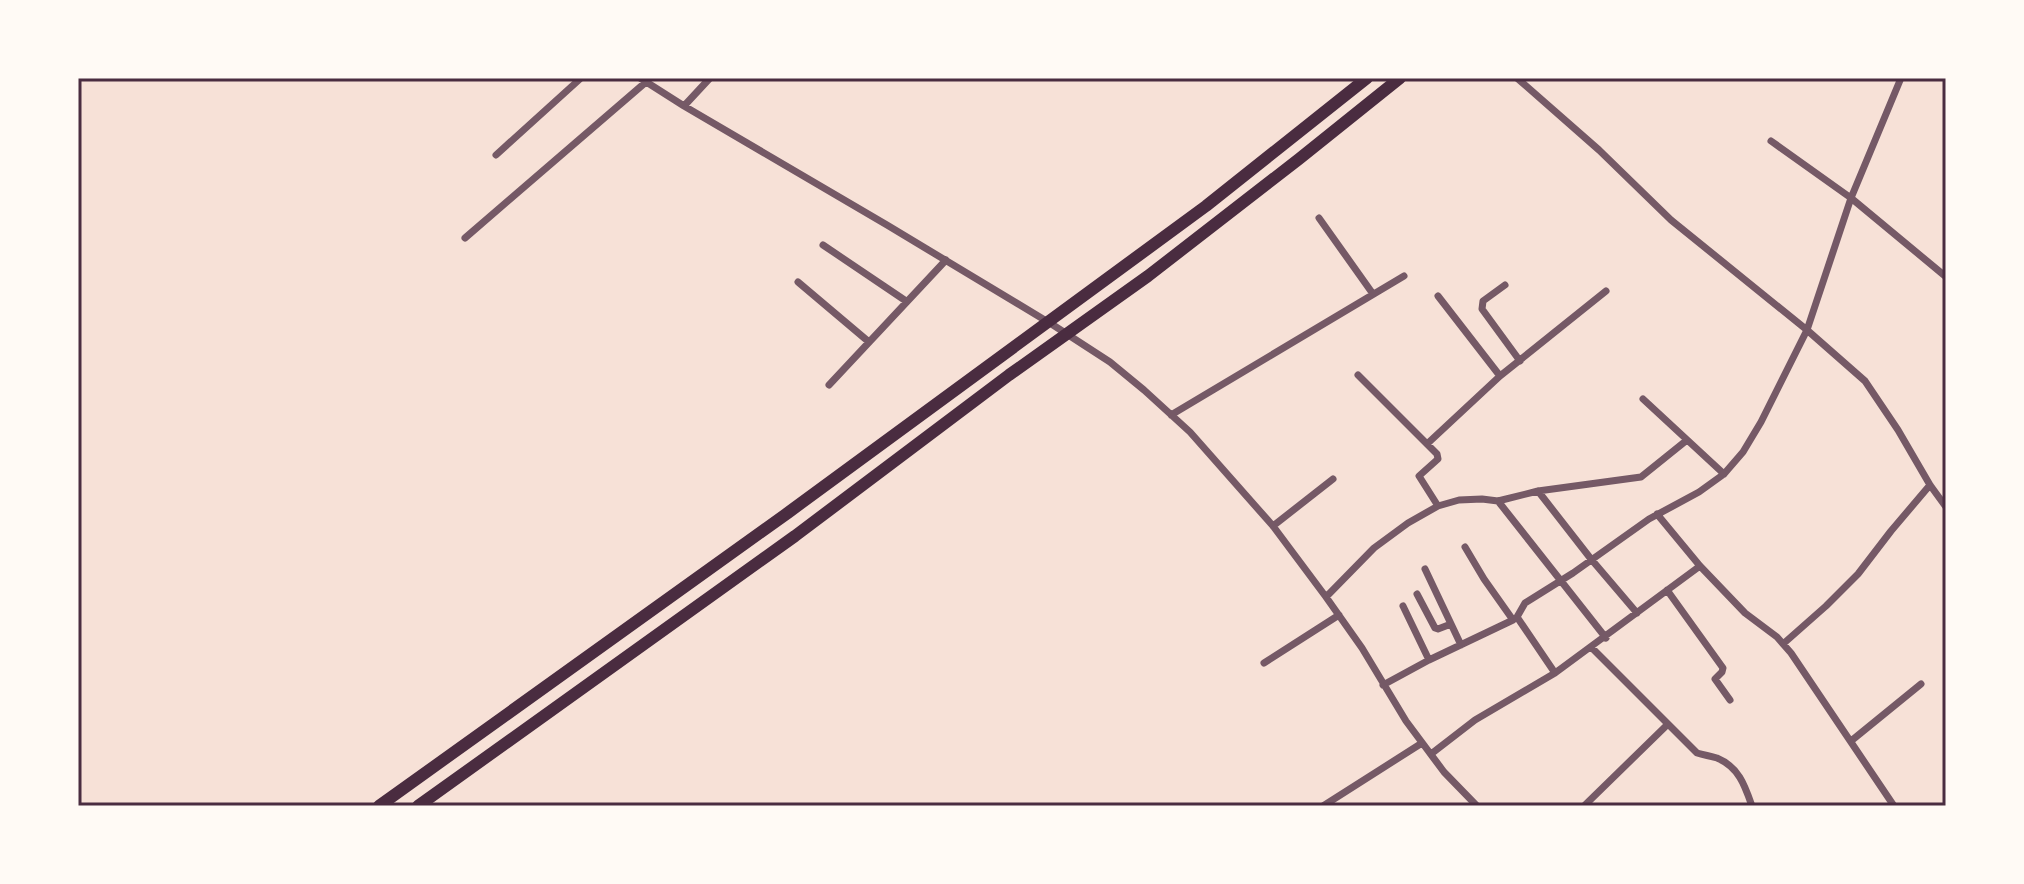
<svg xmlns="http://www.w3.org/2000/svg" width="2024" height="884" viewBox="0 0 2024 884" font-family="Merriweather,serif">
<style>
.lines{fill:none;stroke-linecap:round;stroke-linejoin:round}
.minor{stroke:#755966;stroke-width:7}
.trunk{stroke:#4a2c40;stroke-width:12}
.neatline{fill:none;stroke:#4a2c40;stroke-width:3}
</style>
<rect width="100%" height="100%" fill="#f7e1d7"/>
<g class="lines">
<path class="minor" d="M640,78L684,106L887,225L1053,325L1110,362L1144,390L1190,432L1273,526L1326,597L1362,648L1406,721L1444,772L1477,806
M1517,78L1599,150L1671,220L1807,330L1865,381L1898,430L1930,485L1946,507
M684,106L710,78
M1771,141L1851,198L1945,276
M496,155L581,78
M1319,218L1373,294
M465,238L646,82
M823,245L906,301
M798,282L869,342
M1505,285L1483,301L1482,309L1520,361
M1438,296L1500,376
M1358,375L1437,454L1438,459L1419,476L1438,506
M829,385L946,260
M1643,399L1724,474
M1171,415L1404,276
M1427,444L1500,376L1606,291
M1538,491L1591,559L1637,613
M1498,501L1606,638
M1657,514L1700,566L1745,613L1777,637L1791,653L1894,806
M1273,526L1333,479
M1465,547L1484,579L1513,620
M1425,569L1461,645
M1667,590L1723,668L1722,672L1715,679L1730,700
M1417,594L1435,628L1438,629L1451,624
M1326,597L1374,548L1408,523L1438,506L1459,500L1482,499L1498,501L1538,491L1641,477L1687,440
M1403,606L1429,660
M1517,617L1555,673
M1783,644L1826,606L1858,574L1891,531L1930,485
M1591,647L1697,753C1704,755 1710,756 1717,758C1739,767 1745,786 1752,806
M1264,663L1339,615
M1383,685L1429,660L1513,620L1517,617L1525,603L1573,573L1649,519L1699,492L1724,474L1743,452L1761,422L1807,330L1851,198L1901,78
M1851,741L1921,684
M1431,754L1475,720L1555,673L1700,566
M1323,806L1422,743
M1584,806L1667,725"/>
<path class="trunk" d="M379,806L789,512L1206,206L1367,78
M418,806L795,536L1009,375L1148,276L1299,159L1400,78"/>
</g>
<rect width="2024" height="884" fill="none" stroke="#fffaf5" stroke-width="160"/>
<rect x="80" y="80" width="1864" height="724" class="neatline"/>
</svg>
